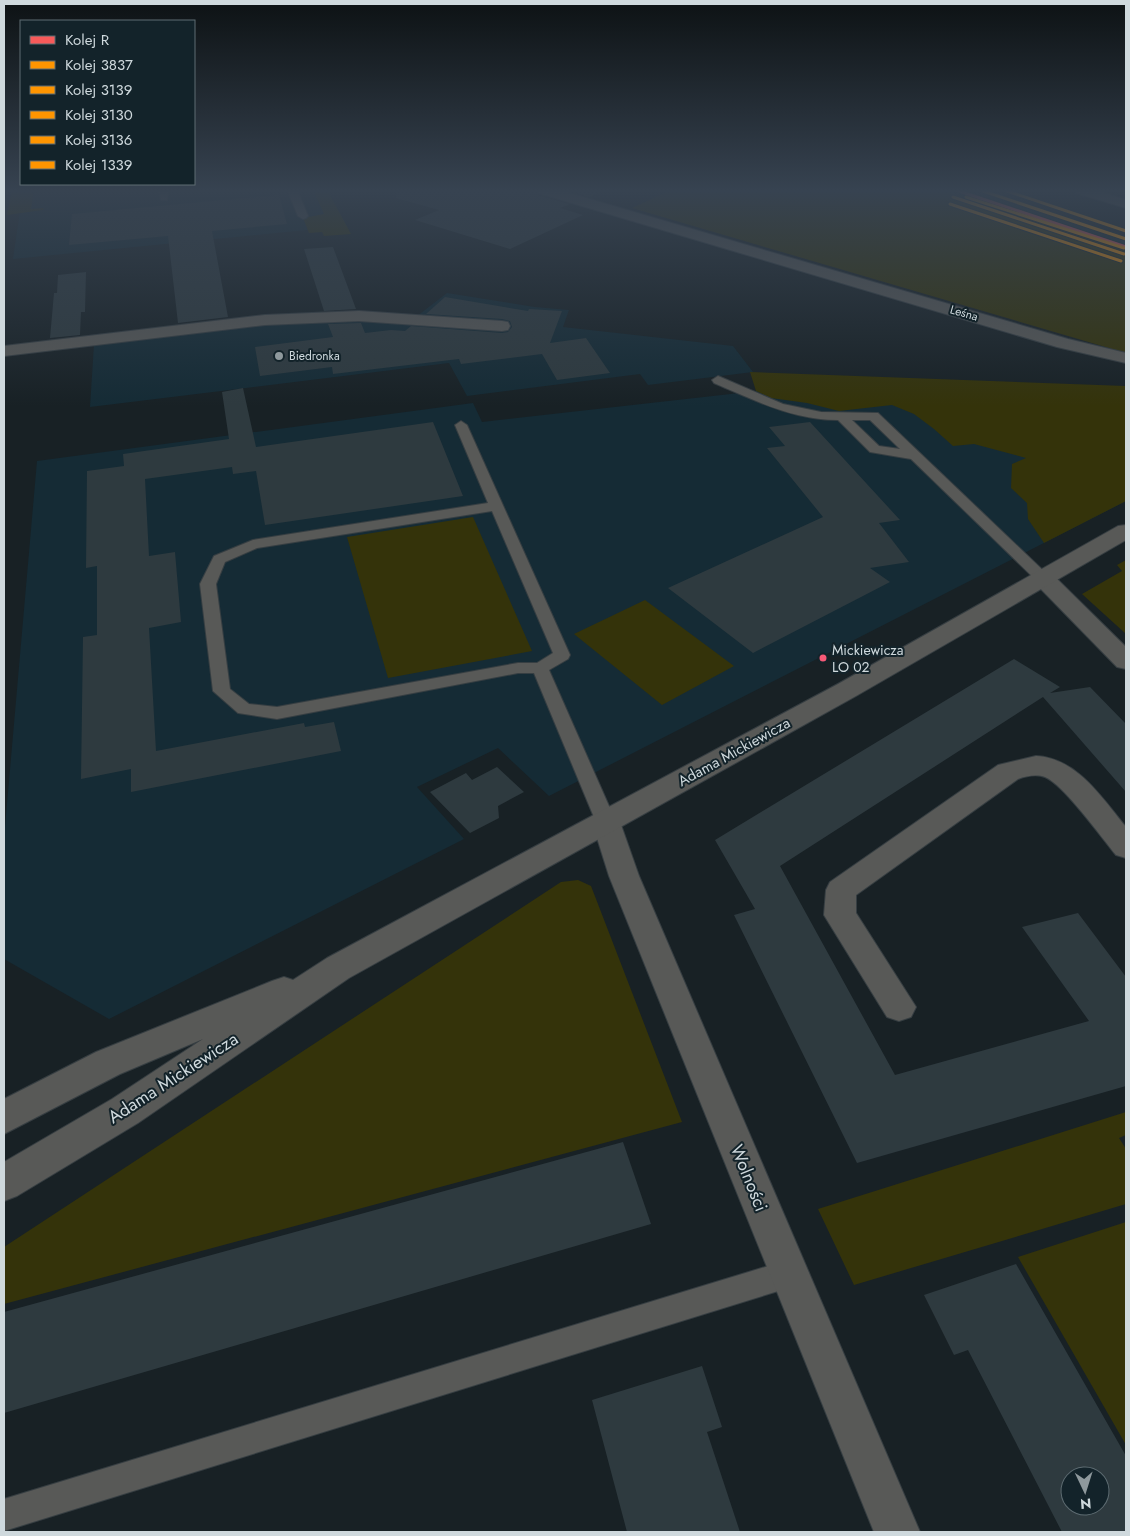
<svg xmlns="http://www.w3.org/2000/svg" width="1130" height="1536" viewBox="0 0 1130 1536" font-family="Jost,sans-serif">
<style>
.built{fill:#152b35}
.green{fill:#34330a}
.building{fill:#2e3a3f;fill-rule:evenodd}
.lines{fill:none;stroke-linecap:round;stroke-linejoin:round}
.service-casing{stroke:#363e42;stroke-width:2}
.minor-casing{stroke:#363e42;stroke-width:2}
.tertiary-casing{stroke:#363e42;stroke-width:2}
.service{fill:#585957;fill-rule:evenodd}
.minor{fill:#585957;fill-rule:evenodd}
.tertiary{fill:#585957;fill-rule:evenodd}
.rail-1-casing{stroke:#13232a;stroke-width:5}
.rail-2-casing{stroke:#13232a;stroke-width:5}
.rail-3-casing{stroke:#13232a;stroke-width:5}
.rail-4-casing{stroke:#13232a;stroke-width:5}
.rail-5-casing{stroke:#13232a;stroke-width:5}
.rail-6-casing{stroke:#13232a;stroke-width:5}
.rail-1{stroke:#f75a5a;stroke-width:3}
.rail-2{stroke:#ff9500;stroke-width:3}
.rail-3{stroke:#ff9500;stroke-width:3}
.rail-4{stroke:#ff9500;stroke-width:3}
.rail-5{stroke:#ff9500;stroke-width:3}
.rail-6{stroke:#ff9500;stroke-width:3}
.poi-dot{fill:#8f999d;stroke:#13232a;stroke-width:2}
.bus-dot{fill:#f75a77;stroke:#13232a;stroke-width:2}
.labels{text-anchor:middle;stroke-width:4;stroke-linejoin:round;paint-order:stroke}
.far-street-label{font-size:12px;fill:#cfd9dd;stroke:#13232a}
.far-poi-label{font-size:12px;fill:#cfd9dd;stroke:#13232a;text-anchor:start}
.bus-label{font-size:14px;fill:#cfd9dd;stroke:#13232a;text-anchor:start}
.street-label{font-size:15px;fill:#cfd9dd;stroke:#13232a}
.near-street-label{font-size:18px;fill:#cfd9dd;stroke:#13232a}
</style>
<rect width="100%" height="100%" fill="#182125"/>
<path class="built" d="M23,190H327L347,226L13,259Z
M941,190H982L1126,236V251Z
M447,293L535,307L569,310L563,327L733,346L753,372L648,385L640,374L467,396L449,363L90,407L94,344L282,322L374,320L408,323Z
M766,390H985L1126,501L549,796L498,748L417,787L464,839L109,1019L4,959V838L37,461L473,403L482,422Z"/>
<path class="green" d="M12,190H34L31,209L44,208L43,210L7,215Z
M328,190L329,193L351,234L324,236L322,232L309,233L303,218L324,214L314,192Z
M671,190H941L1126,251V353L632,208Z
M750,372L1126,386V501L1044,543L1028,519L1027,503L1011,488L1012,464L1026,458L974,444L953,446L934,429L914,414L892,405L839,411L807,403L771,398L756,391Z
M473,517L532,651L388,678L347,537Z
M1126,560V634L1082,594L1122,571L1117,565Z
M645,600L734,666L662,705L574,634Z
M578,880L591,886L682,1122L4,1304V1247L561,882Z
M1126,1112V1135L1119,1138L1126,1149V1204L854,1285L818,1209Z
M1126,1222V1445L1018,1257Z"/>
<path class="building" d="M397,190H535L537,195L570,204L560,208L583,215L510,249L415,220L439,210L396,198Z
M567,190H601L602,191L589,197Z
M279,195L287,224L212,231L228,317L178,323L168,236L69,245L72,214Z
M333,247L356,309L324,311L304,249Z
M86,272L85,312H81L80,335L50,338L54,293H57L58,275Z
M445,297L528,311L529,309L562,311L550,343L586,338L610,373L557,380L542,354L461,364L459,359L333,374L332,367L260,376L255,347L333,337L328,324L361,323L365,333L391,330L405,331L411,326L502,333L508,332L512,327L510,321L502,319L426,314Z
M243,388L256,447L433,422L463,496L265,525L256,471L233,474L232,467L145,479L149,556L175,552L181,622L149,628L156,751L304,723L305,727L334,722L341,751L131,792V769L81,779L83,637L97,635V566L86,568L87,471L124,466L123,454L229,439L222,392Z
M810,422L900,520L879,523L909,562L870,568L890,582L753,653L668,588L823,517L767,448L785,446L769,427Z
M1014,659L1060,687L1050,693L1090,687L1126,724V792L1043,697L780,866L895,1075L1089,1021L1022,927L1078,913L1126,977V1086L857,1163L734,915L755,909L715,840Z
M497,767L524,792L498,806L499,818L470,833L430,792L466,773L472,780Z
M623,1142L651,1224L4,1413V1312Z
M1016,1264L1126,1456V1532H1062L968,1350L954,1355L924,1295ZM1070,1476H1100V1506H1070Z
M702,1366L722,1427L707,1432L740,1532H627L592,1400Z"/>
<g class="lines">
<g class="service-casing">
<path id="service" d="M159,190H169L167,200H161Z
M290,190H299V194L308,216L306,218L303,219L298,216L289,194Z
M718,376L783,404L821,412L878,413L1051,578L1049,581H1037L911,459L870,452L838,420C793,420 754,400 714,383L712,380ZM852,420H870L900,449L879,446Z
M461,421L467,425L570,655L568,659L549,670L616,822L613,827L606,829L599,827L596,822L534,673H518L277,719L238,713L213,691L200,584L214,556L253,540L488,503L455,425ZM492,511L553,653L537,663H518L277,707L249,704L230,689L216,584L225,562L257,548Z
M788,1260L798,1264L802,1274L798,1284L788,1288L4,1531V1499Z"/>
</g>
<g class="minor-casing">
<path id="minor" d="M537,190H559L1068,339L1126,353V363L1057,347L538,193Z
M359,311L502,321L508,322L510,326L508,330L502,331L359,321L265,325L4,356V346L265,315Z
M1043,571L1051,573L1126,647V669L1117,667L1035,583L1032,578L1035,573Z
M1036,756C1077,758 1102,798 1126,827V858L1116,855C1102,838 1063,784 1045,777C1037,774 1026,776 1018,779L856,895V913L916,1007L911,1017L899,1021L887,1017L824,915L826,890L830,882L998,765Z
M606,811L616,814L620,822L639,876L920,1532H874L609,876L592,822L596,814Z"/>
</g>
<g class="tertiary-casing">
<path id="tertiary" d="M1075,190H1096L1126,200V208L1076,193Z
M1126,525V540L856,696L349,978L138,1123L17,1196L4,1201V1162L112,1099L203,1039L120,1074L4,1134V1099L96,1052L272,981L284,977L293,980L327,958L838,684L1118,526Z"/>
</g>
<use href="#service" class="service"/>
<use href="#minor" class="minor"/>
<use href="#tertiary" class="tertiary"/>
<g class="rail-1-casing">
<path id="rail-1" d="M956,190L1126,247"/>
</g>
<g class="rail-2-casing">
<path id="rail-2" d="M953,197L1124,254"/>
</g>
<g class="rail-3-casing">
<path id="rail-3" d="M980,190L1126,239"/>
</g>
<g class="rail-4-casing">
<path id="rail-4" d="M950,204L1121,261"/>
</g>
<g class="rail-5-casing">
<path id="rail-5" d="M1004,190L1126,231"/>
</g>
<g class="rail-6-casing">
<path id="rail-6" d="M966,197L1124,248"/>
</g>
<use href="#rail-1" class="rail-1"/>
<use href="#rail-2" class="rail-2"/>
<use href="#rail-3" class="rail-3"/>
<use href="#rail-4" class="rail-4"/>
<use href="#rail-5" class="rail-5"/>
<use href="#rail-6" class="rail-6"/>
</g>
<linearGradient id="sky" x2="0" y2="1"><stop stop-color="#0d1214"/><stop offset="0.47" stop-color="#374351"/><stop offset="1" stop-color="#374351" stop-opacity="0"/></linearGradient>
<rect width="1130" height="406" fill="url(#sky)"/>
<circle class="poi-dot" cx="279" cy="356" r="5"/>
<circle class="bus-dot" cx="823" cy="658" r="4.5"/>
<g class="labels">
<g class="far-street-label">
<text transform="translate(964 313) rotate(16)" y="4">Leśna</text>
</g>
<g class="far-poi-label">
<text x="289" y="360">Biedronka</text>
</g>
<g class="bus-label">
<text x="832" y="655">Mickiewicza<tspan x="832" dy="17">LO 02</tspan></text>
</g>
<g class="street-label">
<text transform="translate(734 752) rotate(-29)" y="5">Adama Mickiewicza</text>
</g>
<g class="near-street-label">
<text transform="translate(173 1078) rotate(-33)" y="6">Adama Mickiewicza</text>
<text transform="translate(749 1178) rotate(68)" y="6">Wolności</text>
</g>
</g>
<rect width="1130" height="1536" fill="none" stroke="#cfd9dd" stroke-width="10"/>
<rect x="20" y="20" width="175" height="165" fill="#13232a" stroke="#5e6c72"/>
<rect x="30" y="36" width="25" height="8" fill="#f75a5a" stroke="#5e6c72"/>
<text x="65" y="45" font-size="15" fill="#cfd9dd">Kolej R</text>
<rect x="30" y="61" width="25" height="8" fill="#ff9500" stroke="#5e6c72"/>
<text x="65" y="70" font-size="15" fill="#cfd9dd">Kolej 3837</text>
<rect x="30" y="86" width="25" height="8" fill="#ff9500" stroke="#5e6c72"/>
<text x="65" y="95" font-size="15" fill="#cfd9dd">Kolej 3139</text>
<rect x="30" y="111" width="25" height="8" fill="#ff9500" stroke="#5e6c72"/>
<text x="65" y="120" font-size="15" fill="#cfd9dd">Kolej 3130</text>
<rect x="30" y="136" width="25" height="8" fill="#ff9500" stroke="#5e6c72"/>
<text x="65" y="145" font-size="15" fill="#cfd9dd">Kolej 3136</text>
<rect x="30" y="161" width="25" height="8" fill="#ff9500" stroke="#5e6c72"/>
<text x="65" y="170" font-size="15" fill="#cfd9dd">Kolej 1339</text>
<g transform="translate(1085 1491) rotate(176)"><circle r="24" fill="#13232a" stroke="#5e6c72"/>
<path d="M0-4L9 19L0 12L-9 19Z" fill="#8f999d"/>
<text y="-8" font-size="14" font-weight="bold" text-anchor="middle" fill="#cfd9dd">N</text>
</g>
</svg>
